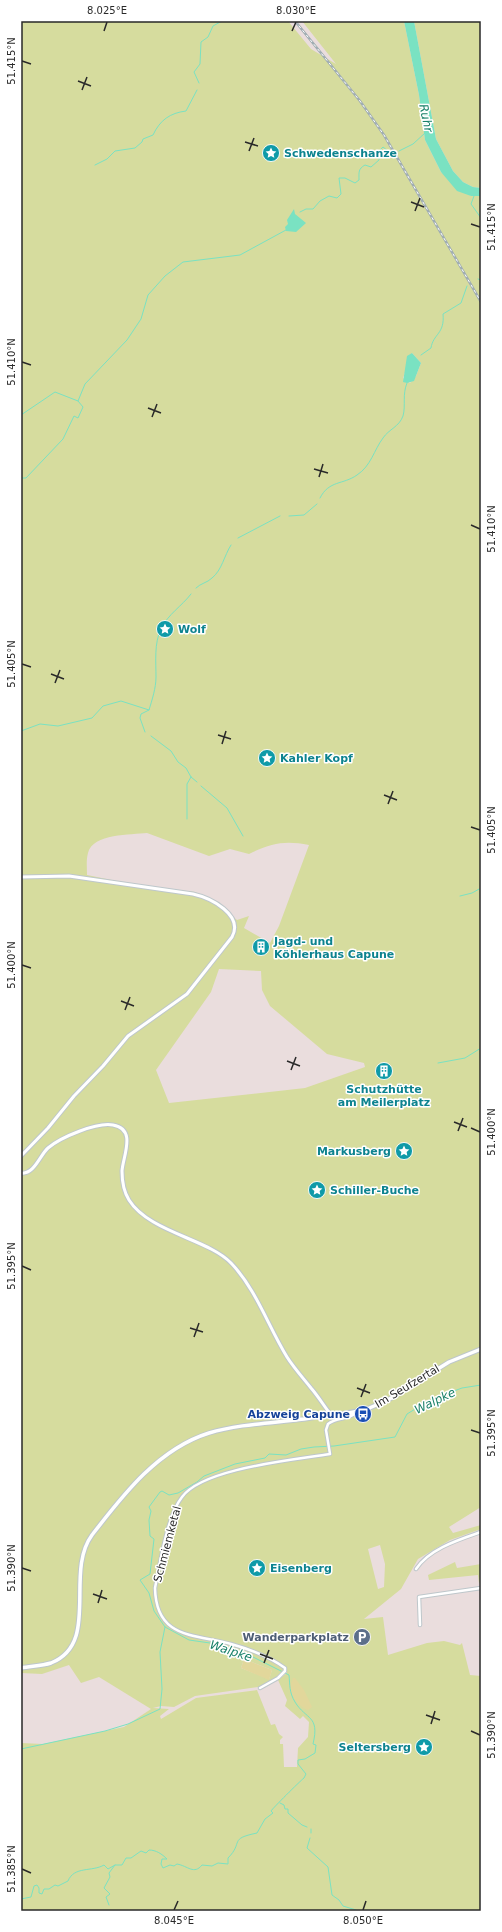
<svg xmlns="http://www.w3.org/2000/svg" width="502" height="1932" viewBox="0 0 502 1932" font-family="'DejaVu Sans',sans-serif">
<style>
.green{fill:#d6dc9e;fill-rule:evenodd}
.pitch{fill:#e2d79b}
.water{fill:#7ae2c2}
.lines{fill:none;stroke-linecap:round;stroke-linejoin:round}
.stream{stroke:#7ae2c2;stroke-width:1}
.minor-casing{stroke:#bec7cb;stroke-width:4.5}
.tertiary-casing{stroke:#bec7cb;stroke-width:5}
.secondary-casing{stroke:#bec7cb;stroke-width:5.5}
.minor{stroke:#fff;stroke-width:2.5}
.tertiary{stroke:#fff;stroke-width:3}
.secondary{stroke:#fff;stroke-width:3.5}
.rail-casing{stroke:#a0adb2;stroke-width:2.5}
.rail{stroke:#fff;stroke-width:1;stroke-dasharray:3;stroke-linecap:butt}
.ticks{fill:none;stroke:#292929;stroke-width:1.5}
.labels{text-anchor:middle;stroke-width:3;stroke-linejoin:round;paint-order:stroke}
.culture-label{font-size:11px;font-weight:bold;fill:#0d838f;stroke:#fff;text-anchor:start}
.street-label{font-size:11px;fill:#292929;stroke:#fff}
.transit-label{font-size:11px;font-weight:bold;fill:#164399;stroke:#fff;text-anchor:end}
.service-label{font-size:11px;font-weight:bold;fill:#4e5e75;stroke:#fff;text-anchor:end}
.water-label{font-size:12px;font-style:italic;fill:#198168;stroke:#fff}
.neatline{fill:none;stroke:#292929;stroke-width:1.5}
.ticks-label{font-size:10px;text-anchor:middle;fill:#292929}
</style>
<rect width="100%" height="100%" fill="#eadddd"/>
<path class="green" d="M21,21H288L311,49L336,64L302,21H404L419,95L425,140L441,172L471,196H481V1507L449,1527L453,1533L481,1525V1529L450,1540L418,1559L401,1589L364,1619L383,1617L388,1655L427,1643L444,1641L460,1645L462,1643L470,1675L481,1676V1911H21V1743L43,1744L124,1727L151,1709L99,1677L81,1683L69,1665L42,1674L21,1673ZM412,353L421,363L416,376L410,383L403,378ZM147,833L209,856L230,849L249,854C271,843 285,840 309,845L279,926L270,943L244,928L249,916L237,920L213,900L195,892L136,885L87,875C87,868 86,860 88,853C93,833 131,835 147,833ZM219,969L261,971L262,990L270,1006L327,1054L364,1063L365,1067L305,1088L169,1103L156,1070L211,992ZM380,1545L385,1564L384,1587L378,1589L368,1549ZM244,1659L272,1670L269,1679L241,1668ZM285,1668L287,1673L278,1680L287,1700L285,1706L300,1719L303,1716L309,1722L308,1737L298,1748L297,1767H284L283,1744H280V1740L283,1737L279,1734L275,1724L271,1725L257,1690L196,1698L161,1719L160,1716L169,1709L153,1708L161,1706L174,1707L195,1696L258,1687L271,1683Z
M414,21H481V188L473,187L463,182L453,171L436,139Z
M455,1562L457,1568L481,1564V1582L479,1583L478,1575L429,1580L428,1575Z"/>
<path class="pitch" d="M244,1659L272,1670L269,1680L241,1668Z
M293,1678H295L304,1690L312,1707L308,1710C300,1708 290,1696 290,1688C290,1684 292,1681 293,1678Z"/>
<path class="water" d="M404,21H414L436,139L453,171L463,182L473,187L481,188V196H471L457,191L441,172L425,140L419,95Z
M294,209L295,214L306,223L296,232L286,231L285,227L288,224L287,220Z
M412,353L421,363L414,381L407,383L403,382L407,356Z"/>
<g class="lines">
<path class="stream" d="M199,83L194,72L200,64L201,42L208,37L213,26L222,21
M399,151L413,144L425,133
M95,165L107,159L115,151L135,148L142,142L143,139L153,135C160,120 170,113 186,111L197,90
M474,196L471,204L481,218
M300,212L306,209H313L320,201L329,196L337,198L341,194L339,178H345L355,183L359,180C359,172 358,169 365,165L371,167L379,160L380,150L383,147L394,156
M478,279L481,280
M421,355L431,348C433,334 445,334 443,314L461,303L467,286
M21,415L55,392L78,401L85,384L127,340L141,319L148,295L165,276L183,262L240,255L286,230
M21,478H26L63,439L74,416L78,418L83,407L78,401
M320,498C329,480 343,485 357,475C371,466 374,450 383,438C389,429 399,427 403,416C406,405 402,395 407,383
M289,516L304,515L317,504
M238,538L280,516
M196,588C201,583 207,583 212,578C222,570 224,556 231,545
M21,731L40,724L58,726L92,718L103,706L121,701L149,710C152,700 156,688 156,677C156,662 154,643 161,629C168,614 182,606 191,594
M145,732L140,718L141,714L149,710
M151,736L171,751L178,762L186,768L191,777L197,782
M201,786L227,808L243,836
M187,819V784L191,777
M460,896L472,893L481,888
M438,1063L465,1058L481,1048
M21,1749L105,1731L128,1724L160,1709L162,1689L160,1652L165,1627
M280,1803L284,1805L285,1809H288V1813L302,1825L307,1827
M311,1833V1829
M310,1838L307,1848L328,1867L332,1895L339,1900L343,1906L356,1910
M21,1899L31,1897L34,1886L37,1885L39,1888V1893L42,1894L44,1889H49L55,1885L58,1886L68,1881C74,1866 92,1872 104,1865L108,1869L115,1865H122L126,1858H131L141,1851L146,1853L149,1850C156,1850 162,1854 167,1859H162L161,1864L163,1868L170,1865L174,1866L177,1864C188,1866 194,1875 202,1865L212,1866L218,1863L228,1864V1858C244,1842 228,1839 257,1833L265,1819L273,1813L271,1811C273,1808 299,1782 304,1778L306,1774L298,1764V1760L305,1759L315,1753L316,1745L313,1744C320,1715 306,1720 295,1702C289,1692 290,1685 289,1675L251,1656L217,1644L189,1640L165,1627L154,1611L149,1593L140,1580L150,1574L154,1539L150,1536L149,1520L151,1511L149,1507L160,1492L162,1491L169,1495L178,1493L197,1482L204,1476L235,1464L265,1458L269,1454L286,1455L301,1449L314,1447L334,1446L395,1437L407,1414L430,1400L462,1388L481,1385
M109,1905L106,1897L110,1894L104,1888L110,1877L109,1873L115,1865
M360,1911H361"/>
<g class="minor-casing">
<path id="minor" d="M416,1569C429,1549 458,1540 481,1532
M420,1625L419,1597L481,1588
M260,1688L278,1678L285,1671V1668C270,1657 249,1649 231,1644C194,1634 156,1639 155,1588C160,1564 167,1516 182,1497C203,1468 294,1460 330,1454L326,1430L328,1424C337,1417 349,1420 357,1412"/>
</g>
<g class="tertiary-casing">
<path id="tertiary" d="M21,877L69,876L193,894C211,898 244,915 232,937L187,994L128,1036L103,1066L74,1096L48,1128L21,1156
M21,1173C34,1175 40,1155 48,1148C61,1137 97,1122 113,1125C137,1129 123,1156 122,1171C122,1181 124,1192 129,1200C149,1232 208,1239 231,1263C256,1289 268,1326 287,1357C294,1368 303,1378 311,1388C318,1396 324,1406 331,1415"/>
</g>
<g class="secondary-casing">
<path id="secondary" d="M21,1668C31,1666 41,1666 51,1663C101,1643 64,1573 92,1535C123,1495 158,1449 209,1433C239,1424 273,1423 304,1419C325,1415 346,1415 367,1409L388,1400L449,1362L481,1349"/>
</g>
<use href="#minor" class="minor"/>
<use href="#tertiary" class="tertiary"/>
<use href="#secondary" class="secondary"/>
<g class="rail-casing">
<path id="rail" d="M295,21L360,101L384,135L481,302"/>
</g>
<use href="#rail" class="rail"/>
</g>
<path class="ticks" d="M104,31L107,22M292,31L296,22M22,61L31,64M78,81L91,86M82,90L87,77M245,142L258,146M249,151L254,138M411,202L424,207M415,211L420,198M471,224L480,227M22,362L31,365M148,408L161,413M152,417L157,404M314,469L328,473M319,477L323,464M471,525L480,529M22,664L31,667M51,674L64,679M55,683L60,670M218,735L231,739M222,744L226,731M384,795L397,800M388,804L393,791M471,827L480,830M22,965L31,968M121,1001L134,1006M125,1010L130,997M287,1061L300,1066M291,1070L296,1057M454,1122L467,1127M471,1128L480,1132M458,1131L463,1118M22,1266L31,1270M190,1328L203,1332M194,1337L199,1323M357,1388L370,1393M361,1397L366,1384M471,1430L480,1433M22,1568L31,1571M93,1594L107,1599M98,1603L102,1590M260,1654L273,1659M264,1663L269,1650M426,1715L440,1720M431,1724L435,1711M471,1731L480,1735M22,1869L31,1873M174,1910L178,1901M363,1910L366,1901"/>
<defs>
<g id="sight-disc" transform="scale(0.9)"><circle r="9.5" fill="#0f9aa8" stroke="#fff"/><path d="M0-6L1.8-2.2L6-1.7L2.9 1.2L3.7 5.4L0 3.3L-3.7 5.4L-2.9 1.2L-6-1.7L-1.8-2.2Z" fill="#fff"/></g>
<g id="building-disc" transform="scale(0.9)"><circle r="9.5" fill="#0f9aa8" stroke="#fff"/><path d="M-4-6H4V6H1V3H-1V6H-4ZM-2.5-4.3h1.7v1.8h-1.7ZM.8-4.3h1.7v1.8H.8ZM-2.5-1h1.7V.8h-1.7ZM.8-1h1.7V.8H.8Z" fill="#fff"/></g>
<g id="bus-disc" transform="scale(0.9)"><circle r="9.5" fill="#1a4fb4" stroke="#fff"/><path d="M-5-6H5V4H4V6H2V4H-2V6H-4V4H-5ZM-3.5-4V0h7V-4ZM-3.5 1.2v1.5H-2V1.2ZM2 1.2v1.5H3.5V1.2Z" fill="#fff"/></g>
<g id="parking-disc" transform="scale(0.9)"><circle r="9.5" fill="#5c6f8a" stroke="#fff"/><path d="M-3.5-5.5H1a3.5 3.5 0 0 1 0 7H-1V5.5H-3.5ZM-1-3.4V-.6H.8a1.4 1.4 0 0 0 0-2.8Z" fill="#fff"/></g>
</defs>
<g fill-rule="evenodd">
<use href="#sight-disc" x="271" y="153"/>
<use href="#sight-disc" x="165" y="629"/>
<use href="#sight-disc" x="267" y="758"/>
<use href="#building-disc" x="261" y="947"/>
<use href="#building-disc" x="384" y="1071"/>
<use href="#sight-disc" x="404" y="1151"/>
<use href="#sight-disc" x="317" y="1190"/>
<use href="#bus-disc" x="363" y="1414"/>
<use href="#sight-disc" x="257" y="1568"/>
<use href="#parking-disc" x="362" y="1637"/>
<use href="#sight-disc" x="424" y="1747"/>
</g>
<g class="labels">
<g class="culture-label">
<text x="284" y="157">Schwedenschanze</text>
<text x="178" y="633">Wolf</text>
<text x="280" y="762">Kahler Kopf</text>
<text x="274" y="945">Jagd- und<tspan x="274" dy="13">Köhlerhaus Capune</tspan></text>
<text x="384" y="1093" text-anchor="middle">Schutzhütte<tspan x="384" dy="13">am Meilerplatz</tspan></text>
<text x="391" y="1155" text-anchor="end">Markusberg</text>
<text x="330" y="1194">Schiller-Buche</text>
<text x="270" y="1572">Eisenberg</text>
<text x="411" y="1751" text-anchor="end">Seltersberg</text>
</g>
<g class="street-label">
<text transform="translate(407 1386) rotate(-31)" y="4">Im Seufzertal</text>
<text transform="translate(167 1544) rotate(-75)" y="4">Schmiemketal</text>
</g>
<g class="transit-label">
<text x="350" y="1418">Abzweig Capune</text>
</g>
<g class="service-label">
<text x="349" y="1641">Wanderparkplatz</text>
</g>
<g class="water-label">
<text transform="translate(426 118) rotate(78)" y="4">Ruhr</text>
<text transform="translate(435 1401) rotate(-26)" y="4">Walpke</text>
<text transform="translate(231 1651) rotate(18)" y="4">Walpke</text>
</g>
</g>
<rect width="502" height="1932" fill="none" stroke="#ffffff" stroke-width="44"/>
<rect x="22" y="22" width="458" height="1888" class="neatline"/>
<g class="ticks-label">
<text x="107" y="14">8.025°E</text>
<text x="296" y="14">8.030°E</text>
<text transform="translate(11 61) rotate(-90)" y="4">51.415°N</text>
<text transform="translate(491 227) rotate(-90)" y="4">51.415°N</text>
<text transform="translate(11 362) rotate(-90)" y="4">51.410°N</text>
<text transform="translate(491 529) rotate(-90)" y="4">51.410°N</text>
<text transform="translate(11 664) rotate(-90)" y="4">51.405°N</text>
<text transform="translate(491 830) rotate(-90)" y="4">51.405°N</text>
<text transform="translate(11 965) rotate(-90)" y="4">51.400°N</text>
<text transform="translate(491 1132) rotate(-90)" y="4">51.400°N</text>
<text transform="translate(11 1266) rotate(-90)" y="4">51.395°N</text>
<text transform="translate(491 1433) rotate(-90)" y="4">51.395°N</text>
<text transform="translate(11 1568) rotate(-90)" y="4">51.390°N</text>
<text transform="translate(491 1735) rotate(-90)" y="4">51.390°N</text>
<text transform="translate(11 1869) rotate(-90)" y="4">51.385°N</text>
<text x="174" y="1924">8.045°E</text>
<text x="363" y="1924">8.050°E</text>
</g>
</svg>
